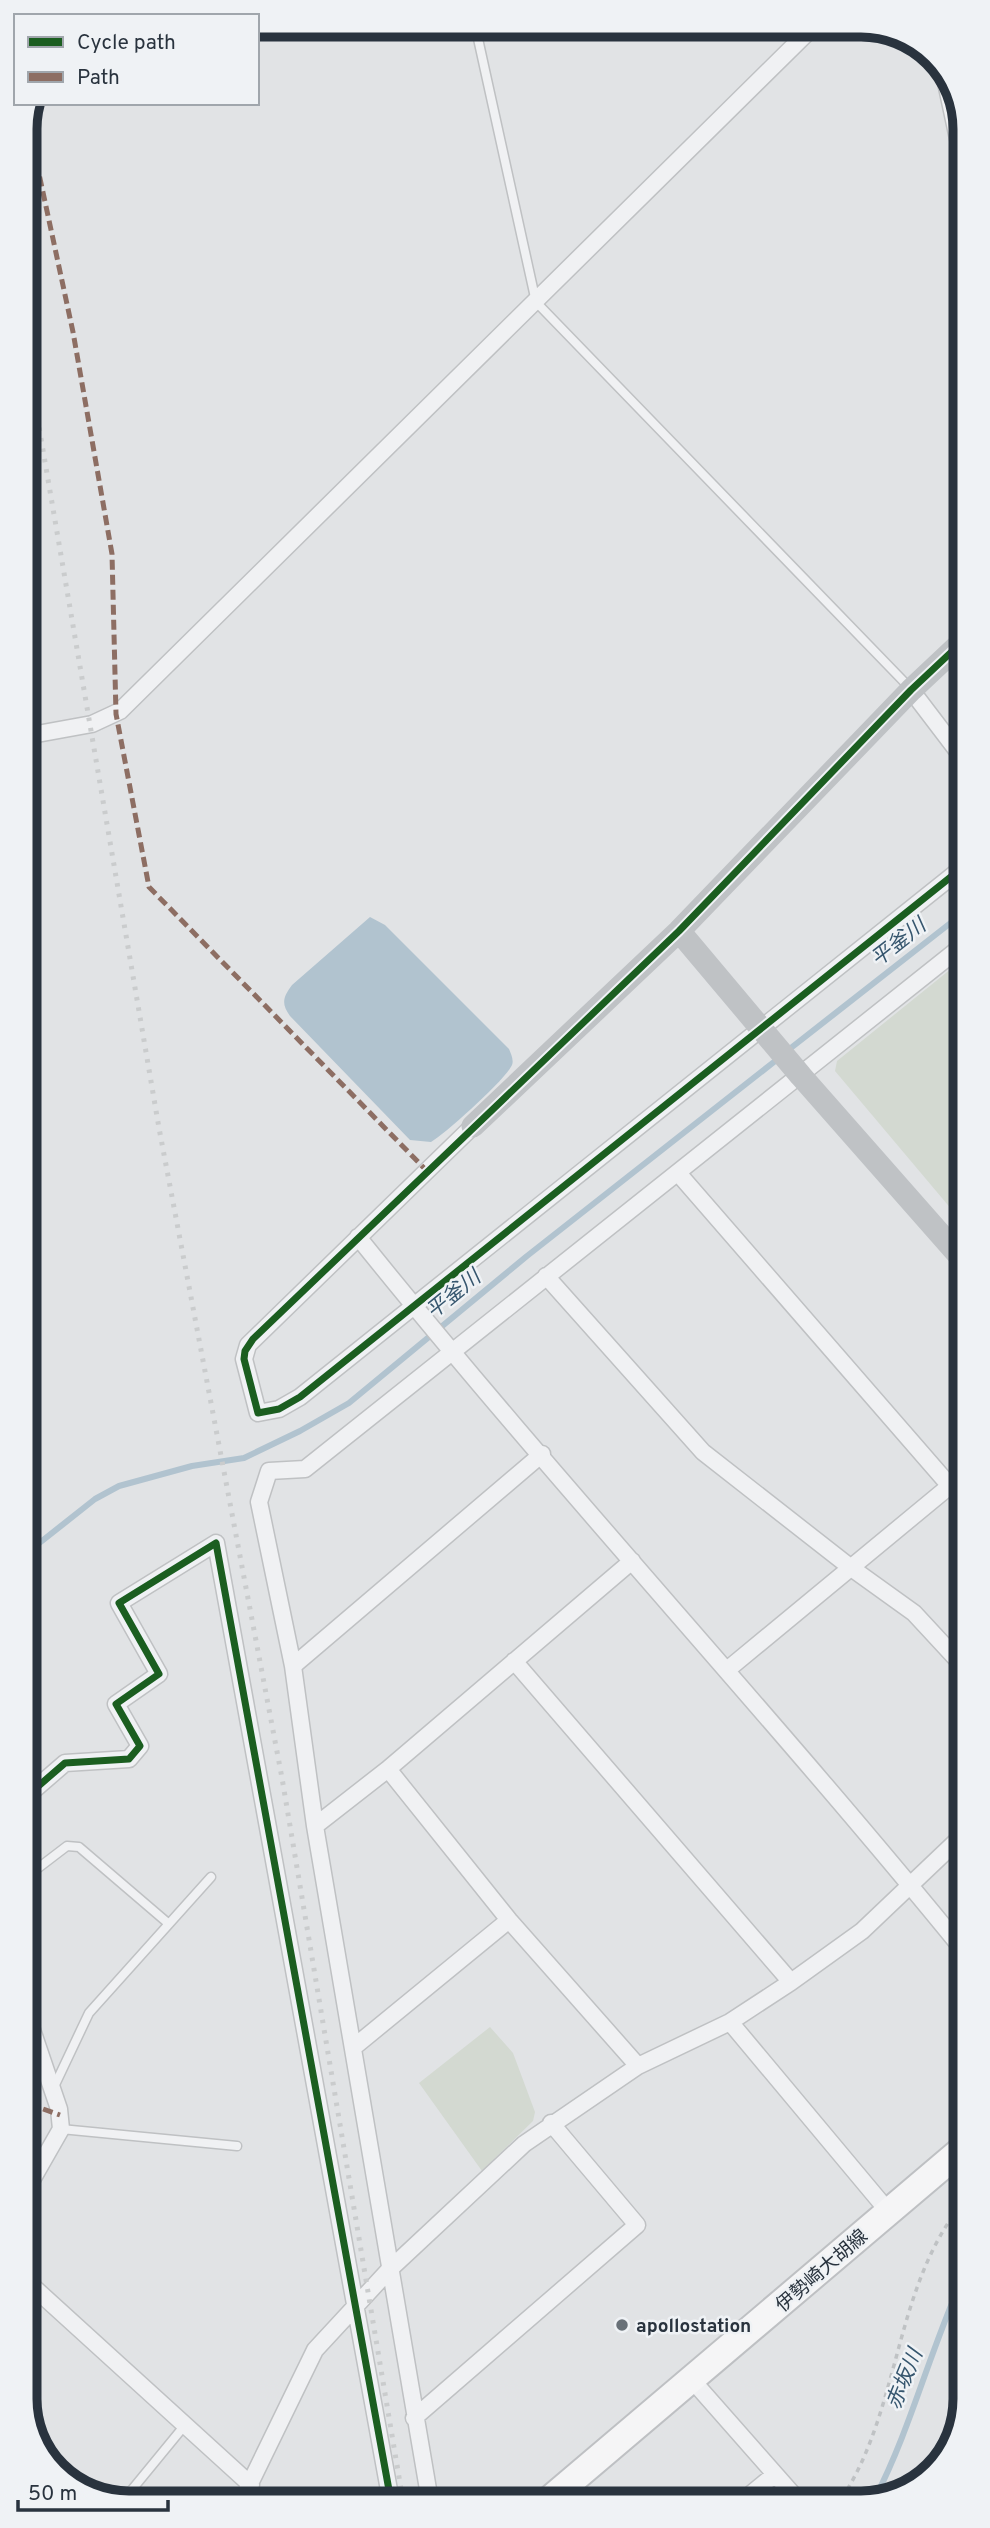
<svg xmlns="http://www.w3.org/2000/svg" width="990" height="2528" viewBox="0 0 990 2528" font-family="Overpass,'Noto Sans JP',sans-serif">
<style>
.green{fill:#d3d9d1}
.water{fill:#b1c3cf}
.lines{fill:none;stroke-linecap:round;stroke-linejoin:round}
.stream{stroke:#b1c3cf;stroke-width:6}
.lane-casing{stroke:#bfc1c3;stroke-width:11}
.street-casing{stroke:#bfc1c3;stroke-width:19}
.primary-casing{stroke:#bec0c3;stroke-width:30}
.path{stroke:#bfc2c4;stroke-width:3.5;stroke-dasharray:5 5;stroke-linecap:butt}
.lane{stroke:#f0f1f3;stroke-width:8}
.street{stroke:#f0f1f3;stroke-width:16}
.secondary{stroke:#bfc2c5;stroke-width:23}
.primary{stroke:#f5f5f6;stroke-width:26}
.rail{stroke:#cacccd;stroke-width:5;stroke-dasharray:3.5 7;stroke-linecap:butt}
.quiet{stroke:#8d6e63;stroke-width:5;stroke-dasharray:10 5;stroke-linecap:butt}
.cycleway-casing{stroke:#eff2f5;stroke-width:11}
.cycleway{stroke:#1b5e20;stroke-width:7}
.poi-dot{fill:#697178;stroke:#eff2f5;stroke-width:2.5}
.labels{text-anchor:middle;stroke-width:5;stroke-linejoin:round;paint-order:stroke}
.street-label{font-size:19px;fill:#29333e;stroke:#eff2f5}
.poi-label{font-size:19px;font-weight:bold;fill:#29333e;stroke:#eff2f5;text-anchor:start}
.water-label{font-size:21px;font-style:italic;fill:#36566e;stroke:#eff2f5}
.rim{fill:none;stroke:#29333e;stroke-width:9}
</style>
<rect width="100%" height="100%" fill="#e1e3e5"/>
<path class="green" d="M962,960L963,1223L835,1071L837,1061Z
M490,2027L513,2053L535,2112L533,2121L482,2171L419,2083Z"/>
<path class="water" d="M370,917L385,925L509,1049C511,1054 514,1060 512,1065C505,1080 446,1133 431,1142L410,1140L290,1016C281,1004 283,997 292,985Z"/>
<g class="lines">
<path class="stream" d="M787,1051L962,914
M28,1552L95,1499L119,1486L192,1466L244,1458L300,1431L349,1403L527,1256L779,1058
M875,2498C912,2426 931,2346 965,2273"/>
<g class="lane-casing">
<path id="lane" d="M475,25L536,302L911,689
M29,1875L67,1846L79,1847L169,1924
M53,2089L89,2013L211,1877
M61,2129L237,2146
M121,2503L185,2425"/>
</g>
<g class="street-casing">
<path id="street" d="M944,73L960,148
M911,690L962,757
M26,736L92,724L120,711L815,25
M473,1126L248,1345L244,1359L258,1413L279,1409L300,1397L962,868
M678,1173L950,1486
M358,1237C553,1480 767,1709 964,1951
M546,1276L703,1452L850,1567L914,1613L964,1667
M514,1661L791,1982
M293,1666L542,1454
M727,1670L963,1475
M388,1769L509,1920L638,2066
M28,1795L65,1763L129,1759L140,1746L116,1704L159,1674L119,1603L216,1543L391,2501
M315,1826L388,1769L632,1561
M29,2021L59,2109L61,2129L29,2185
M730,2022L888,2211
M354,2047L509,1920
M30,2284L251,2485
M693,2381L797,2499
M414,2418L637,2225L551,2123
M745,2499L774,2475
M430,2501L315,1826L293,1666L259,1502L269,1471L305,1469L962,946
M241,2502L315,2350L389,2270L524,2144L638,2066L730,2022L791,1982L862,1931L964,1834"/>
</g>
<g class="primary-casing">
<path id="primary" d="M549,2500L965,2147"/>
</g>
<path class="path" d="M842,2498C902,2406 893,2286 965,2200"/>
<use href="#lane" class="lane"/>
<use href="#street" class="street"/>
<path class="secondary" d="M679,931L801,1076L963,1260
M473,1126L679,931L911,690L961,643"/>
<use href="#primary" class="primary"/>
<path class="rail" d="M25,345L159,1128L282,1778L403,2501"/>
<path class="quiet" d="M27,118L73,332L112,554L116,714L149,887L426,1170
M29,2104L60,2115"/>
<g class="cycleway-casing">
<path id="cycleway" d="M961,643L911,690L679,931L253,1339L245,1351L244,1359L258,1413L279,1409L300,1397L962,868
M28,1795L65,1763L129,1759L140,1746L116,1704L159,1674L119,1603L216,1543L391,2501"/>
</g>
<use href="#cycleway" class="cycleway"/>
</g>
<circle class="poi-dot" cx="622" cy="2325" r="7"/>
<g class="labels">
<g class="street-label">
<text transform="translate(821 2270) rotate(-41)" y="7">伊勢崎大胡線</text>
</g>
<g class="poi-label">
<text x="636" y="2332">apollostation</text>
</g>
<g class="water-label">
<text transform="translate(898 942) rotate(-38)" y="7">平釜川</text>
<text transform="translate(453 1294) rotate(-39)" y="7">平釜川</text>
<text transform="translate(904 2379) rotate(-68)" y="7">赤坂川</text>
</g>
</g>
<path d="M0 0H990V2528H0ZM129 37H861A92 92 0 0 1 953 129V2399A92 92 0 0 1 861 2491H129A92 92 0 0 1 37 2399V129A92 92 0 0 1 129 37Z" fill="#eff2f5" fill-rule="evenodd"/>
<path class="rim" d="M129 37H861A92 92 0 0 1 953 129V2399A92 92 0 0 1 861 2491H129A92 92 0 0 1 37 2399V129A92 92 0 0 1 129 37Z"/>
<rect x="14" y="14" width="245" height="91" fill="#eff2f5" stroke="#a0a6ac" stroke-width="2"/>
<rect x="28" y="37" width="35" height="10" fill="#1b5e20" stroke="#a0a6ac" stroke-width="2"/>
<text x="77" y="49" font-size="21" fill="#29333e">Cycle path</text>
<rect x="28" y="72" width="35" height="10" fill="#8d6e63" stroke="#a0a6ac" stroke-width="2"/>
<text x="77" y="84" font-size="21" fill="#29333e">Path</text>
<path d="M18 2500v10h150v-10" fill="none" stroke="#29333e" stroke-width="3.5"/>
<text x="28" y="2500" font-size="21" fill="#29333e" stroke="#eff2f5" stroke-width="5" paint-order="stroke">50 m</text>
</svg>
